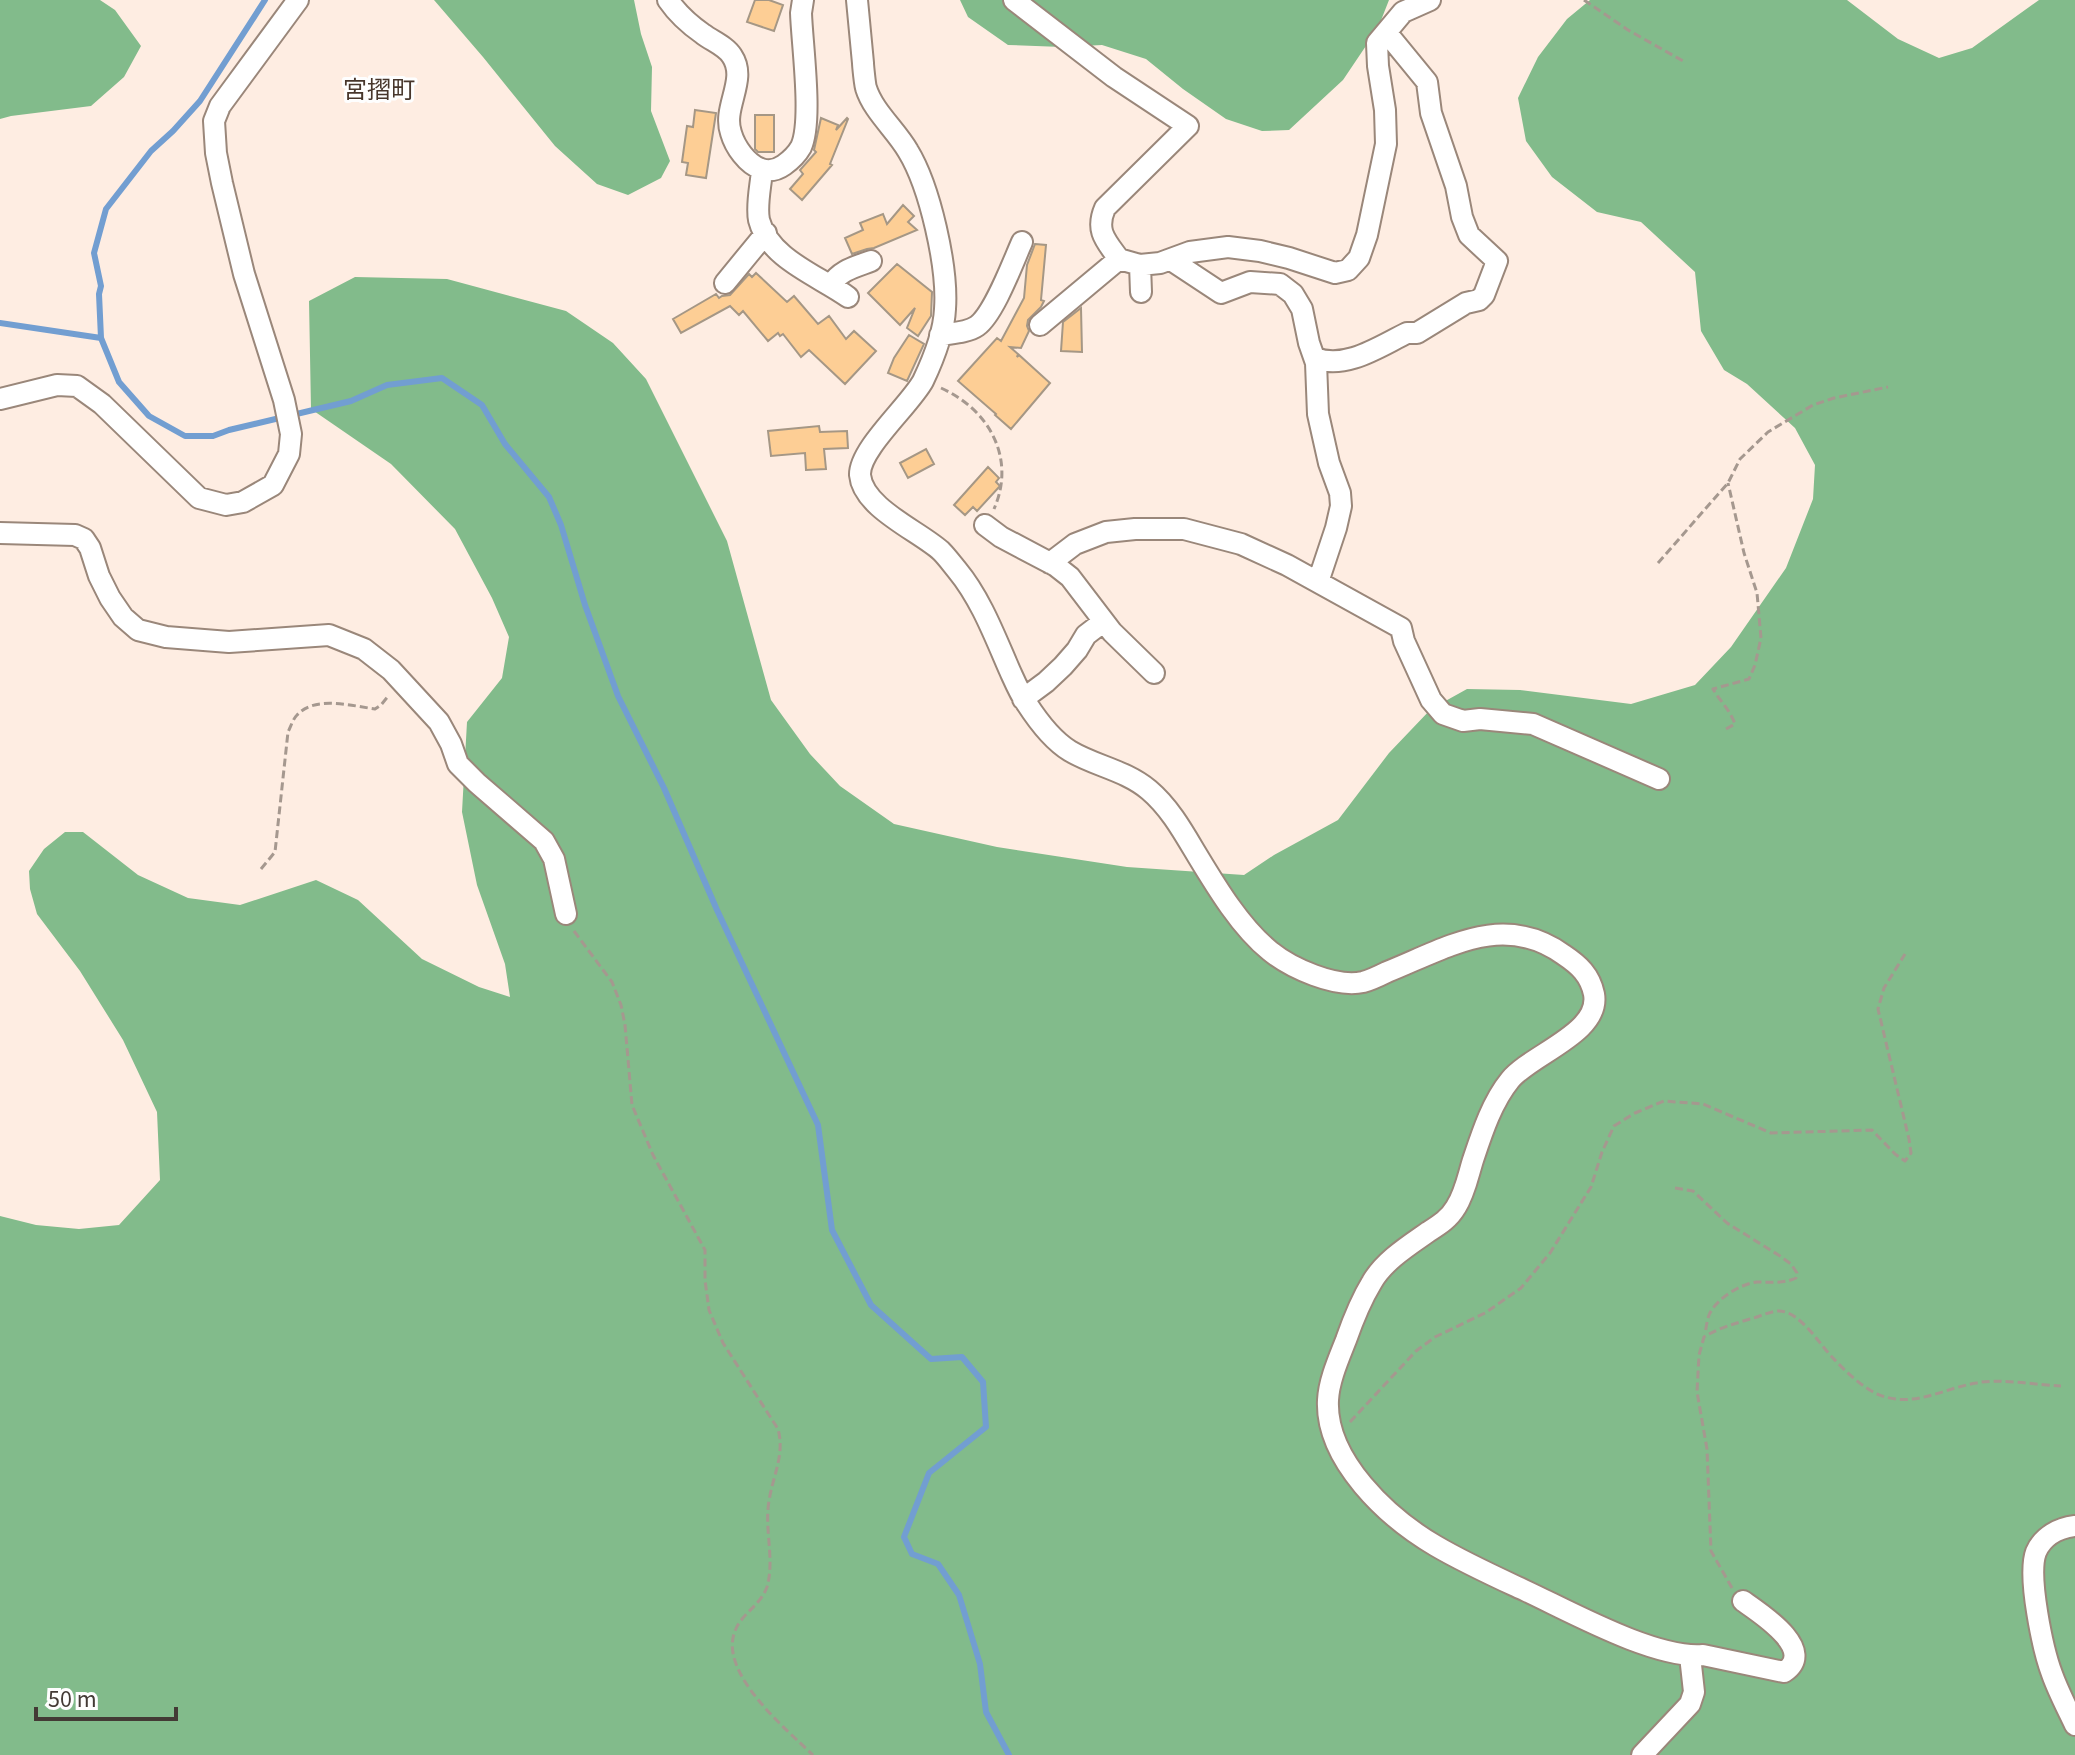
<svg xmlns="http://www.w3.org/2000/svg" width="2075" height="1755" viewBox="0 0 2075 1755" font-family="'Source Sans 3','Noto Sans JP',sans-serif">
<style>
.forest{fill:#82bb8b}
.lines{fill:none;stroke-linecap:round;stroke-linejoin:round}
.stream{stroke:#729ed1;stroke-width:6}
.building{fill:#fdce95;stroke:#a59785;stroke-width:2}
.minor-casing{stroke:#9a877a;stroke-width:24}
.path{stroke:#a5988f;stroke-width:3;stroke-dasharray:8 4;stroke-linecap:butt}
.minor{stroke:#fff;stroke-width:20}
.labels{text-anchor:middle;stroke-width:6;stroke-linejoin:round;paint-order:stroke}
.quarter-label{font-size:24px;fill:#47362b;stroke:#fefefe}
</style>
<rect width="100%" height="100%" fill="#feede2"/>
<path class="forest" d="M0,0H100L115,10L141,46L124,77L91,106L11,116L0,119Z
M434,0H634L641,34L652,67L651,111L670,161L661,178L628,195L597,184L555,146L483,57Z
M960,0H1389L1378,28L1343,80L1289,130L1262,131L1226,119L1183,89L1146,59L1102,45L1062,47L1008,45L968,17Z
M1590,0H1847L1898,39L1939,58L1972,48L2039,0H2075V1755H0V1216L36,1225L79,1229L119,1225L160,1180L157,1112L123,1040L80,971L37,914L30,889L29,871L44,849L65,832H83L138,875L188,898L240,905L316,880L358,900L422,959L479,987L510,997L505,964L477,885L462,812L467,722L502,678L509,637L492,598L455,529L391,464L311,409L309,301L355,277L447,279L566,311L613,343L646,379L727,541L771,700L810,754L840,786L894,824L997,847L1127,867L1244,875L1274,855L1338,820L1389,753L1431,709L1467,689L1520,690L1631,704L1695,685L1731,647L1786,568L1813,499L1815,465L1795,428L1747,384L1724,370L1701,331L1695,272L1641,222L1597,212L1552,177L1526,141L1518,98L1538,57L1567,19Z"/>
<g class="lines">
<path class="stream" d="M265,0L200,101L173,131L151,151L106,209L94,253L101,286L99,294L101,338L119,382L149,416L185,436H213L229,430L351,401L387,385L442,378L482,405L505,444L549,497L561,525L585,605L618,696L664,788L717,910L818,1125L832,1230L871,1305L931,1359L962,1357L983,1382L986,1427L929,1473L904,1537L912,1554L938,1564L959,1595L980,1664L986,1712L1009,1755
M0,323L101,338"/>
</g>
<path class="building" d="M755,0H769L783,5L774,31L747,22Z
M695,110L716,113L706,178L686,175L688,163L682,162L687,126L693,127Z
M755,115H774V152H758L755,149Z
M821,118L838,125L836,130L847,118L848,119L830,164L832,165L802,200L790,189L803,174L800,170L816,152L814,150Z
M903,205L914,216L908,222L917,230L874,248L867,249L852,254L845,238L863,230L860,223L883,214L887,224Z
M1035,244L1046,245L1041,300L1044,301L1041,307L1028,320L1027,326L1029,331L1021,348L1010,347L1018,354L1017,357L1019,355L1050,383L1011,429L995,415L996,414L958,381L997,338L1001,341L1024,298L1027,265Z
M897,264L932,292L931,316L918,336L907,328L915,308L900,325L868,293Z
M756,273L787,302L794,296L818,324L829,316L846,339L854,331L876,351L845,384L809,350L801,357L783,334L780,336L778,333L768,341L743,311L739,315L730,306L681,333L673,319L716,294L719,298L722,296L730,295L749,274L752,277Z
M1081,308L1082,352L1061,351L1063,322Z
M909,335L924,344L907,381L888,373L894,358Z
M819,426L820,432L847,431L848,448L824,449L826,469L806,470L805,453L771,456L768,431Z
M926,449L934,464L908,478L900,463Z
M988,467L999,478L996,482L1000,486L977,511L973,507L965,515L954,505Z"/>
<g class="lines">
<g class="minor-casing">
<path id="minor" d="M668,0C677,13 690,25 703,34C712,41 726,46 732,56C748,80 722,107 731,133C735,147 747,164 761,169C770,172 777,170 784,165C791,160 797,154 801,147C813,121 802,44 801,13L803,0
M857,0C859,21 861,42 863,63C863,65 865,86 866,88C873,111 896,130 908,151C930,187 948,267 945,309C944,332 933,360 923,381C910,405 859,449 860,475C863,508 919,531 941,551C947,557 952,564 957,570C981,599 995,637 1010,671C1015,682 1020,694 1027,704C1038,721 1052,740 1070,751C1095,766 1125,770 1149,790C1168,806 1181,828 1194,850C1214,883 1239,926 1270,951C1291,968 1335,988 1363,982C1371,980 1379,976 1387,972C1447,948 1503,911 1564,955C1579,965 1590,975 1594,994C1601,1033 1531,1054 1510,1080C1492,1102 1482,1133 1473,1160C1468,1176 1465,1193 1456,1207C1449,1219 1439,1225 1428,1232C1408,1246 1384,1261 1372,1282C1361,1300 1353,1320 1346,1340C1339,1358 1329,1380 1328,1400C1325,1460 1388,1518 1436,1546C1465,1563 1496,1577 1526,1591C1571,1612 1655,1659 1703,1655L1784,1672C1818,1650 1760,1613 1743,1601
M1014,0L1114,77L1188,126L1105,208C1095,231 1106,241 1119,259L1140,265L1160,263L1190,252L1228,247L1260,251L1289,258L1335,273L1348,270L1359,258L1367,235L1386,144L1385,110L1378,66L1377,43L1403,12L1430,0
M762,170C761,185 756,205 759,220C769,259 819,276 848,297
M1171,260L1221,293L1250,282L1280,284L1293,294L1302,309L1309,343L1316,363L1318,414L1329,463L1340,493L1341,506L1336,528L1318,582
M1140,265L1141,292
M725,283L766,233
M831,285C840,270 855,267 871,261
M1040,325L1119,259
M940,335C951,333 967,333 977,326C994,314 1013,262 1022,242
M1315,358C1346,370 1380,346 1407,333H1417L1466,303L1479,300L1484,295L1497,261L1469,235L1462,217L1456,186L1431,113L1427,82L1386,32
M0,399L57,385L77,386L102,404L199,498L226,505L243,502L273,485L289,454L291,434L284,400L244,274L222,183L216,153L214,121L220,106L298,0
M985,525L1001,537L1056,566L1070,577L1112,632L1154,673
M0,533L75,535L84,539L90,548L99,576L110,598L123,617L138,630L166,637L229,642L329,635L364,649L391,670L439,722L451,744L458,764L477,783L544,841L554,859L566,914
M1050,563L1075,544L1106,532L1135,529H1184L1241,544L1287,565L1401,628L1404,641L1431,700L1443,714L1463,721L1480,719L1533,724L1659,779
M1023,699L1046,682L1063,666L1077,650L1086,635L1103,622
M2075,1526C2059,1528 2043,1536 2036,1552C2027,1576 2043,1650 2052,1674C2058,1691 2067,1708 2075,1725
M1642,1755L1690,1704L1694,1692L1690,1656"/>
</g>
<path class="path" d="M1584,0L1628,30L1683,61
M941,388C990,410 1016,459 994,509
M1658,563L1728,483L1740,459L1768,432L1813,405L1834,398L1888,387
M1726,729L1735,724C1730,710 1720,701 1713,689L1749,679L1755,665L1761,638L1757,593L1744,553L1728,483
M261,869L275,852L288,732C291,726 293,719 297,715C315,695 352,706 375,709L381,705L389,695
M574,931L612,982L621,1005L625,1025L632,1105L653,1155L705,1250V1280L709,1310L723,1343L778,1429C785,1455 773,1475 769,1501C764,1529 775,1559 767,1587C760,1606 741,1614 735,1631C718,1673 786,1729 813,1755
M1675,1188L1693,1191L1727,1223L1780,1256L1791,1264L1797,1273L1796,1278C1783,1284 1770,1282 1757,1282C1740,1284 1716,1299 1709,1315C1707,1321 1706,1328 1705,1334
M1350,1422L1416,1351L1435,1337L1485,1313L1521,1288L1550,1253L1591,1187L1602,1152L1614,1126L1635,1113L1664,1101L1703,1104L1771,1133L1872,1130L1895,1154L1905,1161L1911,1153L1909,1139L1878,1009L1884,988L1905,954
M1732,1588L1711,1551L1707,1449L1697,1392L1699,1355L1704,1337C1718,1328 1734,1324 1750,1319C1759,1317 1770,1311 1779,1311C1800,1311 1820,1345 1833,1358C1844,1370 1861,1386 1875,1393C1911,1410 1941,1389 1976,1383C2001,1378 2035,1385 2061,1386"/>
<use href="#minor" class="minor"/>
</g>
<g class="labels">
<g class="quarter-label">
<text x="379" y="98">宮摺町</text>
</g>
</g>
<path d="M36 1707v12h140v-12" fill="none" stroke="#433a35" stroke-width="4"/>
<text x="48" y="1707" font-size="24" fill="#433a35" stroke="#fefefe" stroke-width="6" paint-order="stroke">50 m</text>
</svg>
